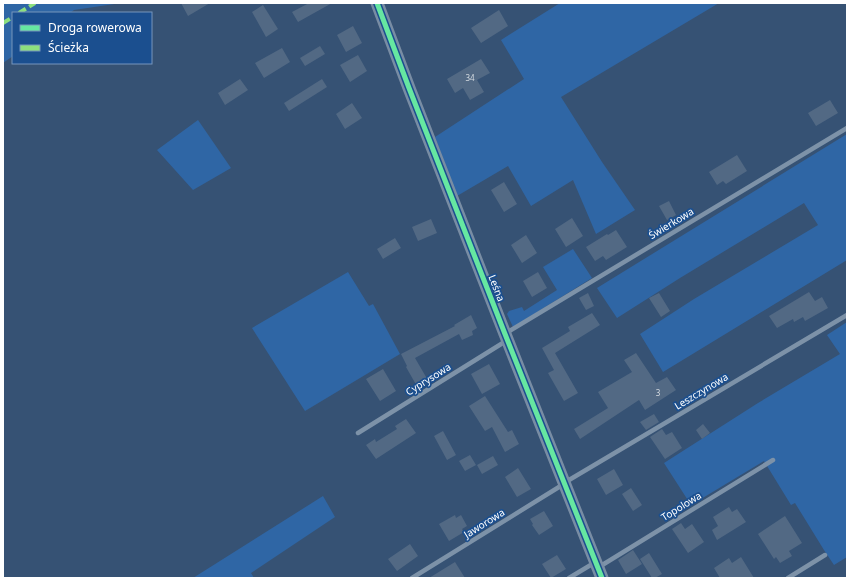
<svg xmlns="http://www.w3.org/2000/svg" width="850" height="581" viewBox="0 0 850 581" font-family="'Noto Sans',sans-serif">
<style>
.green{fill:#2f66a5}
.building{fill:#526984}
.lines{fill:none;stroke-linecap:round;stroke-linejoin:round}
.lane{stroke:#7d92a8;stroke-width:4.5}
.secondary{stroke:#798da4;stroke-width:13}
.quiet{stroke:#8de07e;stroke-width:4;stroke-dasharray:8 4;stroke-linecap:butt}
.cycleway-casing{stroke:#1b4f8f;stroke-width:8}
.cycleway{stroke:#66e7a1;stroke-width:5}
.labels{text-anchor:middle;stroke-width:3.5;stroke-linejoin:round;paint-order:stroke}
.number-label{font-size:8px;fill:#d4dae0}
.street-label{font-size:10px;fill:#fff;stroke:#1b4f8f}
</style>
<rect width="100%" height="100%" fill="#365274"/>
<path class="green" d="M3,3H121L74,10L70,13H13V56L3,63Z
M560,3H719L561,97L602,162L635,210L596,234L573,180L531,206L508,166L457,196L435,137L524,79L501,40Z
M198,120L231,168L193,190L157,150Z
M847,134V260L663,372L640,334L694,299L818,225L804,203L680,278L617,318L597,288Z
M573,249L592,278L513,327L507,314L509,311L522,307L524,311L557,290L543,267Z
M348,272L369,306L373,304L400,354L305,411L252,328Z
M847,322V557L834,565L824,550L795,503L791,505L764,461L691,505L664,463L758,403L840,354L827,335Z
M323,496L335,517L251,573L254,578H193Z"/>
<path class="building" d="M181,3H210L188,16Z
M309,3H332L298,22L292,12Z
M263,5L278,29L266,37L252,12Z
M499,10L508,26L481,43L471,28Z
M353,26L362,43L346,52L337,35Z
M320,46L325,54L305,66L300,58Z
M282,48L290,62L264,78L255,63Z
M358,55L367,71L350,82L340,65Z
M481,59L490,73L477,80L484,92L470,100L463,88L455,93L447,79Z
M240,79L248,90L225,105L218,93Z
M322,79L327,87L289,111L284,103Z
M830,100L838,113L816,126L808,113Z
M352,103L362,118L345,129L336,114Z
M737,155L747,171L726,184L723,181L717,185L709,172Z
M504,182L517,204L504,212L491,190Z
M669,201L676,215L667,220L659,206Z
M572,218L583,236L566,247L555,229Z
M431,219L437,233L418,241L412,227Z
M616,230L627,247L606,260L603,256L595,261L586,247L607,234L608,235Z
M526,235L537,253L522,263L511,245Z
M395,238L401,248L383,259L377,249Z
M538,272L547,288L532,297L523,281Z
M809,292L815,301L822,297L828,308L805,321L803,317L794,322L793,319L777,328L769,316Z
M588,293L594,306L586,310L579,298Z
M659,293L670,311L661,317L649,298Z
M592,313L600,325L555,353L578,393L564,401L548,373L554,370L542,348L570,331L568,327Z
M471,315L477,328L472,331L473,335L462,340L459,334L415,358L429,382L418,388L406,367L407,366L401,354L455,326L454,325Z
M636,353L656,383L667,377L676,390L645,410L639,400L580,439L574,429L608,408L598,392L632,372L624,360Z
M489,364L500,384L482,394L471,374Z
M383,369L396,391L380,401L366,379Z
M485,396L508,432L512,430L519,444L505,452L492,427L485,431L469,406Z
M654,414L659,422L646,430L640,422Z
M406,419L416,433L376,459L366,445L375,439L376,442L397,429L395,426Z
M703,424L710,433L702,439L696,430Z
M662,429L666,435L672,432L682,448L665,459L650,437Z
M443,431L456,455L447,460L434,436Z
M470,455L476,465L465,471L459,461Z
M493,456L498,465L482,474L477,465Z
M518,468L531,489L517,497L505,477Z
M614,469L623,485L606,495L597,479Z
M631,488L642,505L633,511L622,494Z
M729,507L732,512L737,509L746,522L717,540L712,530L718,526L713,517Z
M544,511L553,526L539,535L532,525L533,524L530,519Z
M455,515L456,518L461,515L467,526L462,529L464,532L449,541L439,524Z
M785,516L802,543L789,551L792,556L780,563L776,557L774,559L758,534Z
M681,523L685,529L692,524L704,542L688,553L672,529Z
M410,544L418,556L397,571L388,559Z
M633,550L642,564L626,574L618,560Z
M649,553L662,574L655,578H652L640,559Z
M557,555L566,569L551,578L542,564Z
M741,557L754,578H720L714,568L729,558L732,563Z
M455,562L465,578H429Z"/>
<g class="lines">
<path class="lane" d="M506,333L847,128
M358,433L506,341
M599,567L773,460
M412,578L559,487L564,483L847,315
M569,578L594,563
M788,578L825,555"/>
<path class="secondary" d="M377,3L409,88L505,334L602,578"/>
<path class="quiet" d="M19,13L35,3
M3,23L13,17"/>
<g class="cycleway-casing">
<path id="cycleway" d="M377,3L409,88L505,334L602,578"/>
</g>
<use href="#cycleway" class="cycleway"/>
</g>
<g class="labels">
<g class="number-label">
<text x="470" y="81">34</text>
<text x="658" y="396">3</text>
</g>
<g class="street-label">
<text transform="translate(671 223) rotate(-31)" y="4">Świerkowa</text>
<text transform="translate(497 288) rotate(69)" y="4">Leśna</text>
<text transform="translate(428 379) rotate(-32)" y="4">Cyprysowa</text>
<text transform="translate(701 391) rotate(-31)" y="4">Leszczynowa</text>
<text transform="translate(681 506) rotate(-32)" y="4">Topolowa</text>
<text transform="translate(484 523) rotate(-32)" y="4">Jaworowa</text>
</g>
</g>
<rect width="850" height="581" fill="none" stroke="#ffffff" stroke-width="8"/>
<rect x="12" y="12" width="140" height="52" fill="#1b4f8f" stroke="#7695bc"/>
<rect x="20" y="25" width="20" height="6" fill="#66e7a1" stroke="#7695bc"/>
<text x="48" y="32" font-size="12" fill="#ffffff">Droga rowerowa</text>
<rect x="20" y="45" width="20" height="6" fill="#8de07e" stroke="#7695bc"/>
<text x="48" y="52" font-size="12" fill="#ffffff">Ścieżka</text>
</svg>
